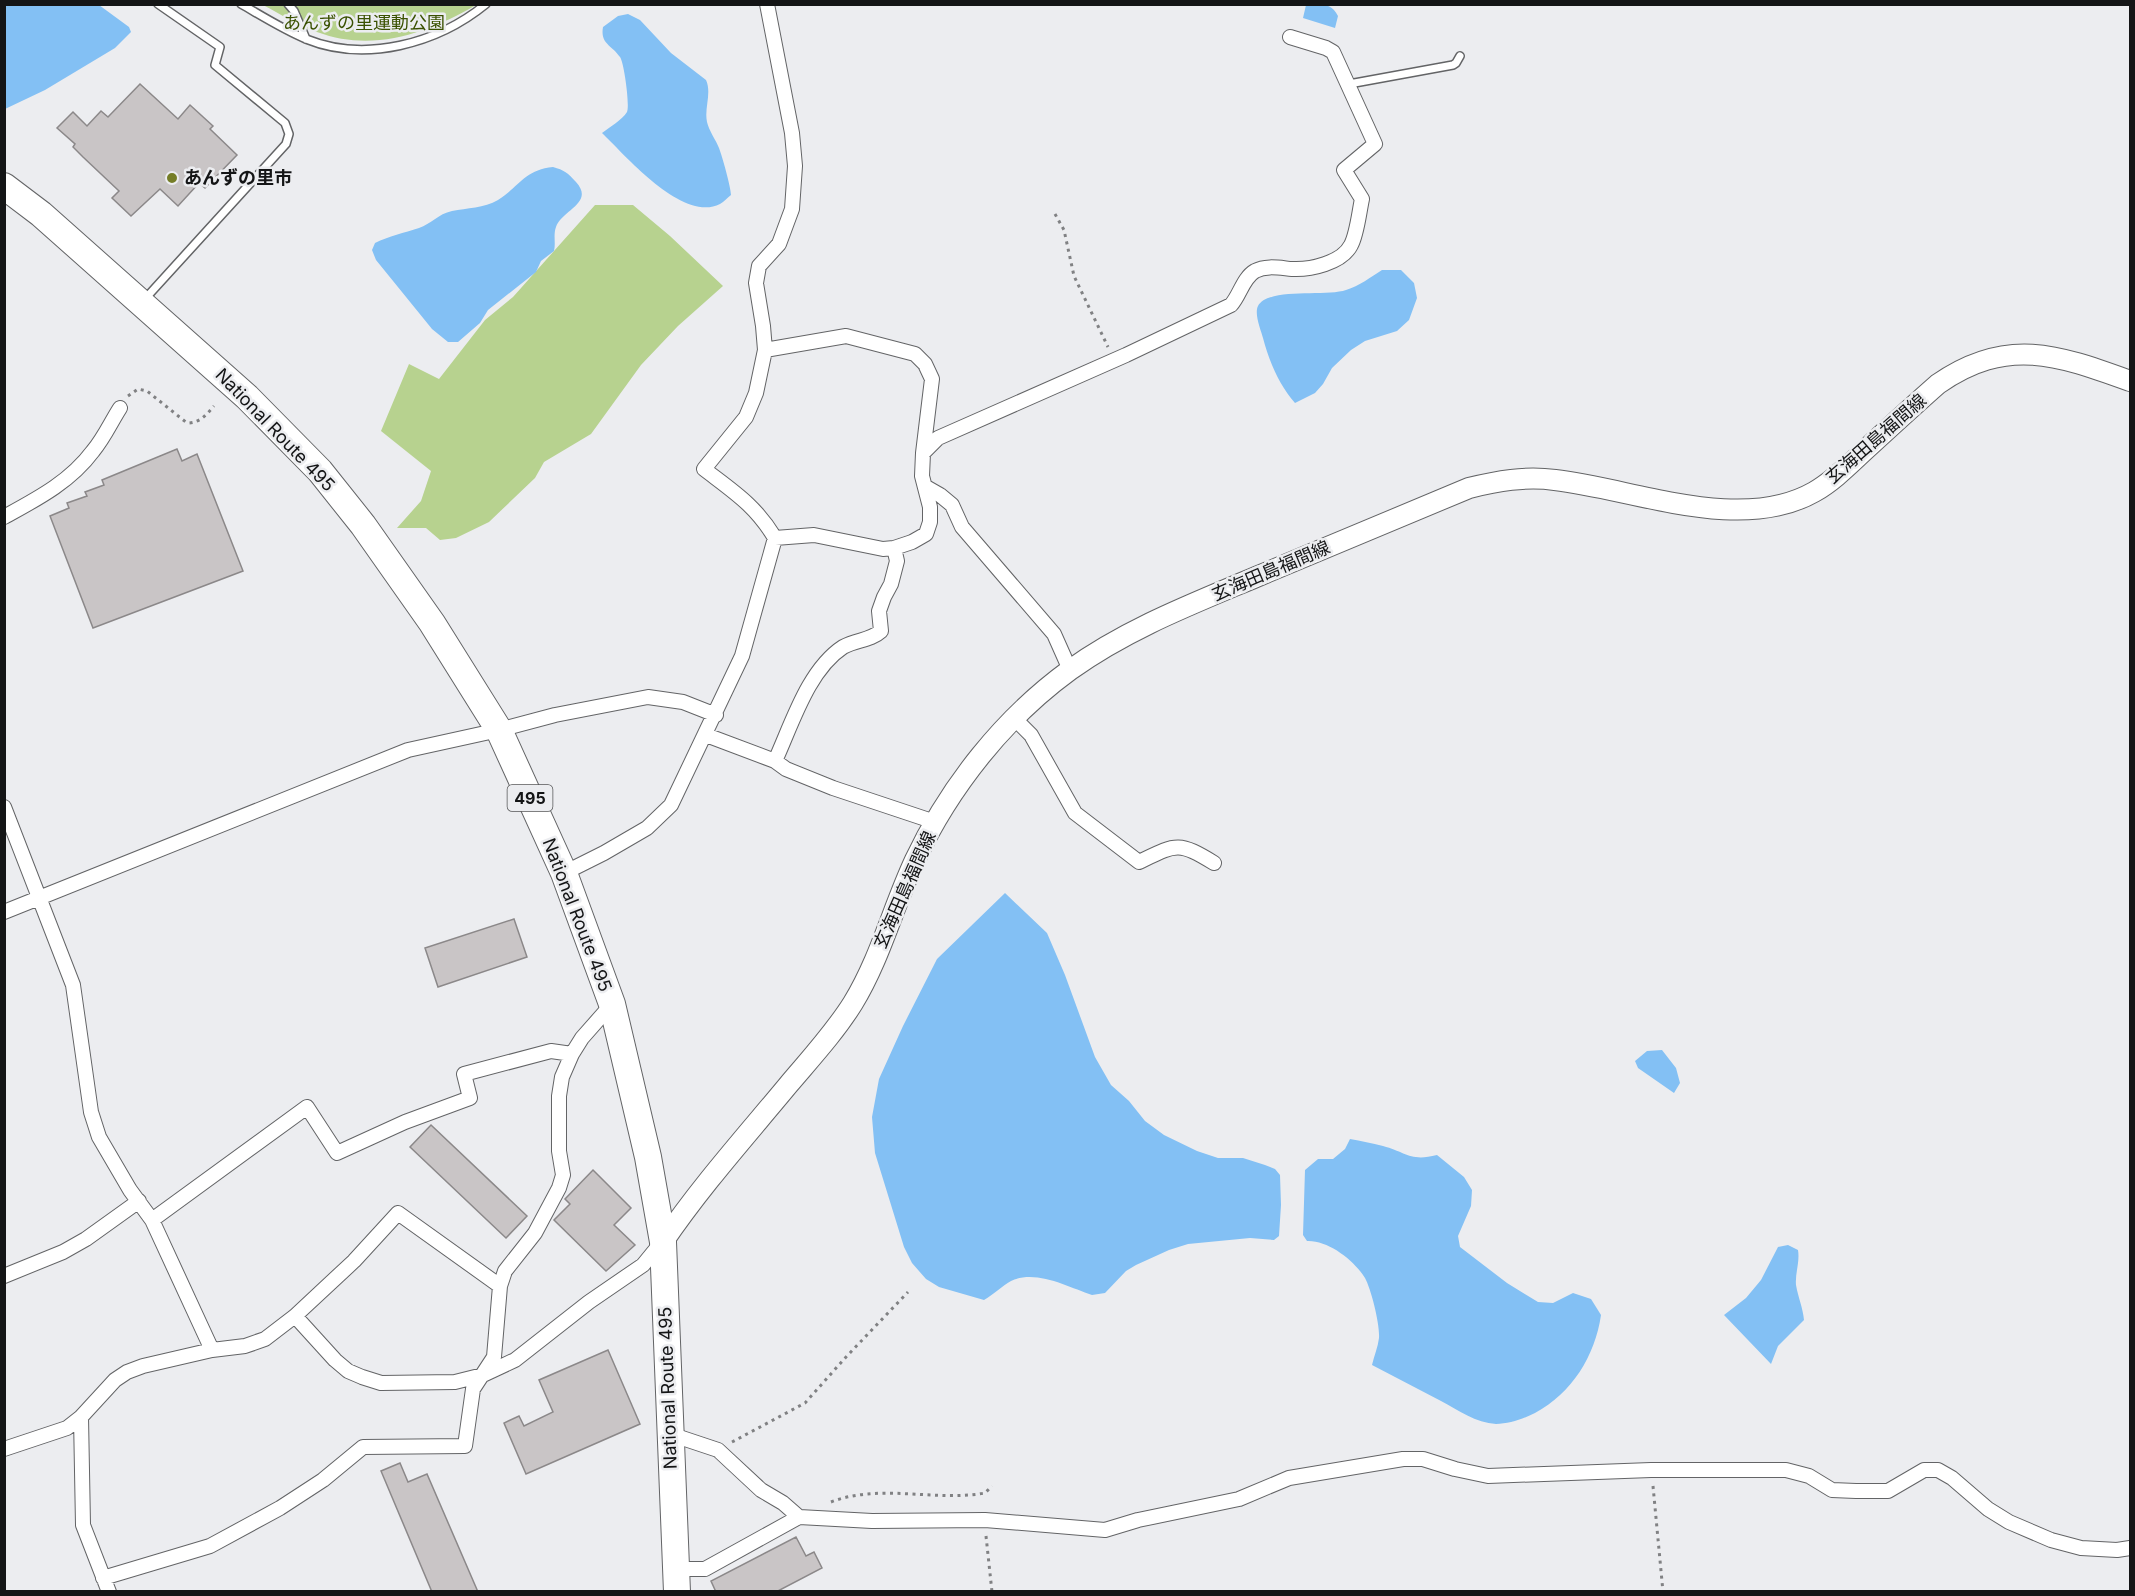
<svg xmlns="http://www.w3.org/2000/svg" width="2135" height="1596" viewBox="0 0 2135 1596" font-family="Inter,'Noto Sans JP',sans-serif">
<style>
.green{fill:#b7d28f}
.water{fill:#83c0f4}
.building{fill:#c9c5c6;stroke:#8b8889;stroke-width:1.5}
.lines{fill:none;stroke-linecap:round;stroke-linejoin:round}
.lane-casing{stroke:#636466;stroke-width:10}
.street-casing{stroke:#636466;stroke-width:16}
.secondary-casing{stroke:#636466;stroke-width:22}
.highway-casing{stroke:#636466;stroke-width:28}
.path{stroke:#808183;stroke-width:3;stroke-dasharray:3 4.5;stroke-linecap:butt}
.lane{stroke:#fff;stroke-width:7}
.street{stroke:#fff;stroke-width:14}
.secondary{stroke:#fff;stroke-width:20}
.highway{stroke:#fff;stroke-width:26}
.poi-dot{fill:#757d27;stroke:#ecedf0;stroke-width:2}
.labels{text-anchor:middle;stroke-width:5;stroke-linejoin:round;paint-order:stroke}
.shield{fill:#ecedf0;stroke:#555657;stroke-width:1.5}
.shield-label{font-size:16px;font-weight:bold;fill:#141516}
.park-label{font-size:18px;fill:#3a5101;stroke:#ecedf0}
.poi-label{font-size:18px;font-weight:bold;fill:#141516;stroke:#ecedf0;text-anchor:start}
.street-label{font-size:18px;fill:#141516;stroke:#ecedf0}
</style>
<rect width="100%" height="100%" fill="#ecedf0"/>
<path class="green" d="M263,5H476C428,33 373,53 317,32C298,26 281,14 263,5Z
M595,205H633L670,236L723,286L678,326L641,365L591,434L544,462L535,478L489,522L456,538L440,540L426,528H397L421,501L431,471L381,431L409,364L439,379L485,320L513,297Z"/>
<path class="water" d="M5,4L99,5L129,27L131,32L115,48L45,90L5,109Z
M1306,5C1320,4 1331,2 1338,16L1335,28L1303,18Z
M628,14L640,20L671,53L706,80C712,93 704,108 707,122C709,131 716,140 719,148C722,156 731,187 731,195C728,197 724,202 720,204C683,223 626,156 602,133C610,127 622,120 627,112C630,106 624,62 620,57C612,45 600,44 603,27L618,16Z
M553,167C564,170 568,173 576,182C595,203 562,210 556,227C553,235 556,243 554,251L541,261L536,272L488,310L480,323L458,342H448L432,329L376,260L372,250L375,243C389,236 404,233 419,228C431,224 438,214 452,211C467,208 484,208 498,200C519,187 524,170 553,167Z
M1382,270H1401L1414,283L1417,298L1409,320L1397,331L1365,341L1351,350L1332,368L1323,384L1315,393L1295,403C1279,385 1269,361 1263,338C1261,330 1254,314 1258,306C1268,287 1326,297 1346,290C1359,286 1371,277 1382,270Z
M1005,893L1047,933L1065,975L1095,1057L1111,1085L1129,1101L1145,1121L1164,1135L1197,1151L1218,1158H1243L1265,1165L1275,1169L1280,1175L1281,1205L1279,1236L1274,1240L1250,1238L1188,1244L1169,1250L1136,1265L1126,1271L1105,1293L1092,1295C1068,1287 1036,1269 1011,1281C1002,1286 994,1294 984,1300L939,1287L926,1279L912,1263L904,1247L875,1153L872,1117L879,1079L903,1026L937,959Z
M1662,1050L1676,1068L1680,1083L1674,1093L1638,1068L1635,1061L1647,1051Z
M1350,1139C1361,1141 1372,1143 1383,1146C1406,1152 1410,1162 1437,1155L1464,1177L1472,1190L1471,1206L1458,1236L1460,1247L1507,1283L1538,1302L1553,1303L1573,1293L1591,1299L1601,1315C1595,1356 1572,1393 1535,1413C1523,1419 1509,1424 1496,1424C1476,1423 1458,1410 1441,1401C1418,1389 1395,1377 1372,1365C1374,1356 1378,1347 1379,1338C1380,1324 1371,1289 1365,1278C1354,1260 1328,1240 1307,1241L1303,1235L1305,1170L1318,1159H1333L1345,1149Z
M1788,1245L1798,1250C1800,1262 1795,1273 1796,1285C1798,1297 1803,1308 1804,1320L1778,1346L1771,1364L1724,1315L1746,1298L1761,1280L1778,1247Z"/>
<path class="building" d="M140,84L178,119L190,105L213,126L210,129L237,155L205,188L199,183L178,206L160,189L131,216L112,198L119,191L83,157L73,147L75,144L57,128L73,112L87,126L101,111L108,117Z
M177,449L182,461L197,454L243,571L93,628L50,516L69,508L67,503L87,496L85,492L104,485L102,480Z
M514,919L527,957L438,987L425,948Z
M431,1125L527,1216L506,1238L410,1147Z
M593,1170L631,1208L614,1225L635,1245L606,1271L554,1220L570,1204L565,1199Z
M608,1350L640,1424L526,1474L504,1423L519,1416L524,1426L553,1412L539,1380Z
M400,1463L408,1482L427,1474L478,1592H432L381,1471Z
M796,1537L806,1556L814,1552L822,1568L776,1592H716L711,1581Z"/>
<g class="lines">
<g class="lane-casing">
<path id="lane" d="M241,4C262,16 284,30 306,39C365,63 437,44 486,4
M288,4L294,11L306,39
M1349,84L1453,65L1456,63L1460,56
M144,300L286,144L289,134L285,123L215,65L220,47L158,4"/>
</g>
<g class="street-casing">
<path id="street" d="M765,350L846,336L915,354L925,364L932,379L923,453
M926,487L940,495L952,505L962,527L1054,634L1070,670
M4,517C37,499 70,482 93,451C104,438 111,422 120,408
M775,538L814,535L883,549L894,548L912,542L926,534L930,522V507L922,476L923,453L938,438L1126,355L1231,305C1240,295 1243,278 1255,271C1266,265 1280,268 1292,269C1310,270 1342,263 1351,245C1357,234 1359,213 1362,199L1344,170L1375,144L1333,52L1326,48L1290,37
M1014,718L1031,735L1075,813L1139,862C1176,844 1178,841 1214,863
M706,735L775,761L786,769L833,788L935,822
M775,761C792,724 808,670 843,647C857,639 870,641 881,631L879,611L884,597L891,584L897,561L894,548
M4,807L73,985L91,1112L99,1137L130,1190L152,1220L212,1350
M564,873L604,853L647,828L671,805L742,656L775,538C755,505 734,492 704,469L746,417L756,393L765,350L763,326L756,283L759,266L779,244L792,209L795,166L792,133L767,4
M4,912L408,750L499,730L555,715L648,697L683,702L716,715
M152,1220L307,1107L337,1153L405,1122L470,1098L464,1074L551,1051L572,1054
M4,1276L63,1252L86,1239L139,1201
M295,1316L335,1360L348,1371L362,1377L381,1383L455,1382L483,1375L515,1360L589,1302L643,1265L661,1243
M81,1417L83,1525L109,1592
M670,1434L718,1450L761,1490L783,1503L799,1517L872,1521L985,1520L1105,1530L1138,1520L1239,1499L1289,1478L1403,1459H1423L1455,1469L1488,1476L1651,1470H1786L1809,1476L1832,1490L1856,1491H1888L1924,1470H1938L1952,1478L1988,1509L2009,1522L2051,1540L2081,1548L2117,1550L2130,1548
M4,1449L67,1428L81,1417L115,1380L127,1372L143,1366L212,1350L245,1346L265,1339L295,1316L354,1261L398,1213L500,1286
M675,1569H705L799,1517
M103,1578L210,1546L280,1508L323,1480L363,1447L465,1446L473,1389L494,1357L500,1286L505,1271L535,1233L559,1188L563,1175L559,1151V1096L562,1077L572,1054L582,1038L612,1004"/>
</g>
<g class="secondary-casing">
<path id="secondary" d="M663,1242C701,1186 746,1136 789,1084C811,1058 835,1032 853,1003C880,959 893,907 915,860C950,786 1004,718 1070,670C1127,629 1192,604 1256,577C1327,548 1398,518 1469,488C1497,481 1525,476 1555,480C1634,489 1740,534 1814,492C1832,482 1848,466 1863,452C1888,429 1913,406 1938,384C2007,336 2058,355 2130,381"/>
</g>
<g class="highway-casing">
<path id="highway" d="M4,186L41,214L247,397L320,471L363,525L432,623L499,730L564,873L612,1004L648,1157L663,1242L677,1592"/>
</g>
<path class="path" d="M1055,214L1064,230L1074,276L1108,347
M128,396L138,389L147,391L187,423C200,423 206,415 214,406
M732,1442L805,1403L846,1357L908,1292
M1653,1486L1663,1592
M831,1502C880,1483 935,1502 985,1493L992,1486
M986,1536L992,1592"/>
<use href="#lane" class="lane"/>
<use href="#street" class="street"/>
<use href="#secondary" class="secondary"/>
<use href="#highway" class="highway"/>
</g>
<circle class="poi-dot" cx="172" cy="178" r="6"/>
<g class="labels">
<rect class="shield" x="507.5" y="785" width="45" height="26" rx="4.5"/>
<g class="shield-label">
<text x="530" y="804">495</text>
</g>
<g class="park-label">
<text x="364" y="29">あんずの里運動公園</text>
</g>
<g class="poi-label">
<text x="184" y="184">あんずの里市</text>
</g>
<g class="street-label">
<text transform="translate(275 430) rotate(46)" y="6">National Route 495</text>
<text transform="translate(1876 439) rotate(-41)" y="6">玄海田島福間線</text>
<text transform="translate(1271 571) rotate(-23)" y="6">玄海田島福間線</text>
<text transform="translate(905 890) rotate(-66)" y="6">玄海田島福間線</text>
<text transform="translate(577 915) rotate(69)" y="6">National Route 495</text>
<text transform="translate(668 1388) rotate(-92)" y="6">National Route 495</text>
</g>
</g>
<rect width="2135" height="1596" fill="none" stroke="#141516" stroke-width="12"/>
</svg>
